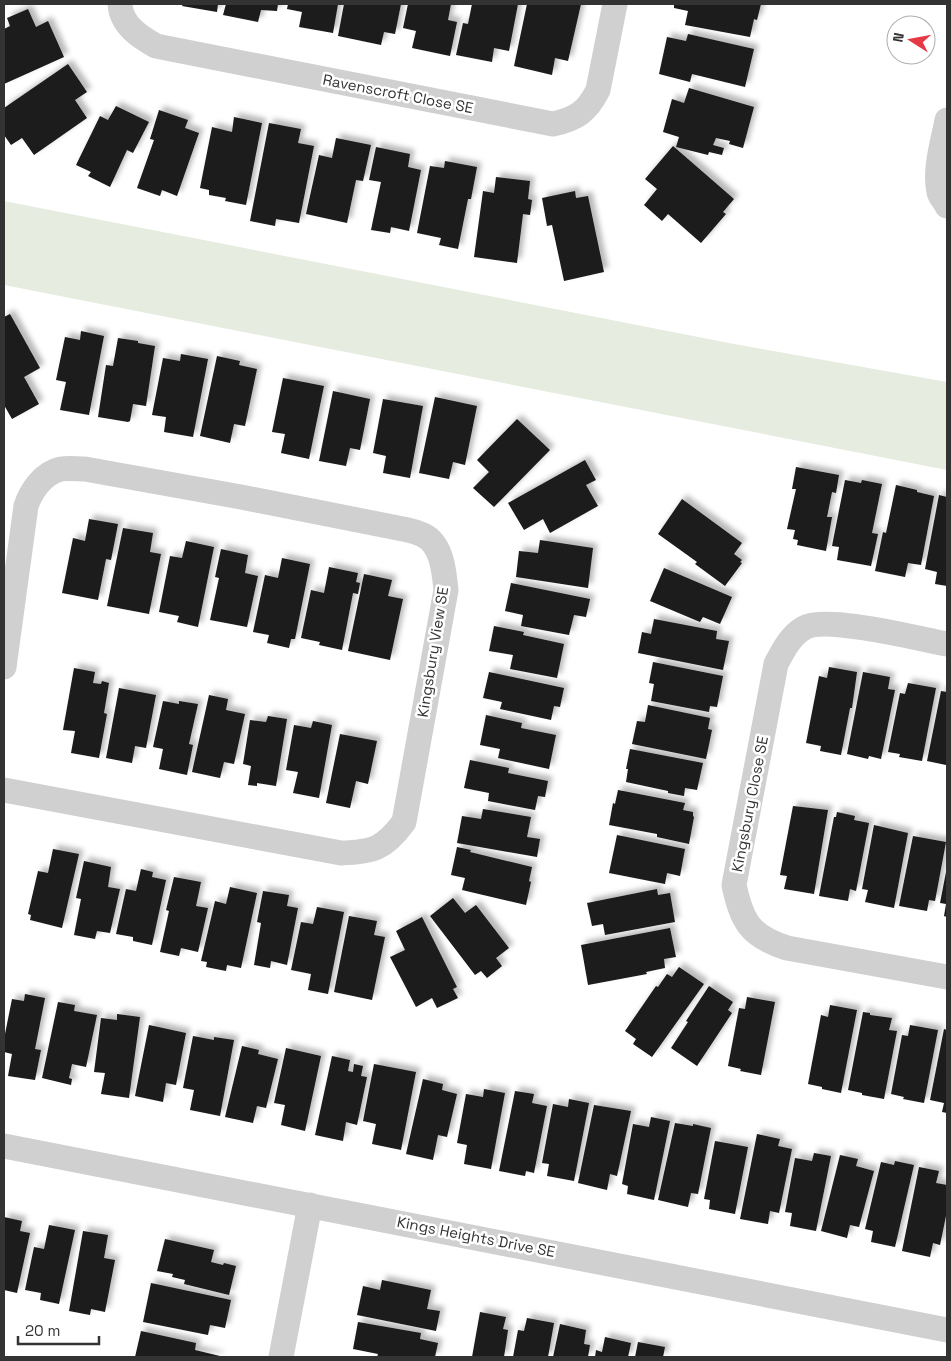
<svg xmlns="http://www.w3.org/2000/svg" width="951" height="1361" viewBox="0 0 951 1361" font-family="'Space Grotesk',sans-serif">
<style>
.green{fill:#e6ecdf}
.building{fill:#1a1a1a;filter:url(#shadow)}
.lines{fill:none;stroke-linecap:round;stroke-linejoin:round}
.street{stroke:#d0d0d0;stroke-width:25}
.labels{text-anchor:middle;stroke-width:5;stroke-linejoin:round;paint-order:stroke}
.street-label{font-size:15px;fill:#333;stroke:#fff}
</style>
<defs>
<filter id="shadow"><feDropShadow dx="4.5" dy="-4.5" stdDeviation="2.5" flood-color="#0004"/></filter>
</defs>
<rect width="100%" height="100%" fill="#fff"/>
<path class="green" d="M4,201L734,344L947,382V470L4,285Z"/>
<path class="building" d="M183,4H218L217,12L182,6Z
M226,4H278L277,11L261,10L258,22L223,15Z
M288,4H338L333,33L299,27L302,12L287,9Z
M344,4H401L395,34L384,32L381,45L338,36Z
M408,4H451L448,20L457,22L450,56L412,48L416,31L403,28Z
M472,4H518L509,51L494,48L492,62L456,55L463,23L468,24Z
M527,4H581L568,61L555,58L552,75L514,66Z
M674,4H761L757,20L754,19L750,37L685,25L688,11L674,8Z
M28,9L36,27L48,21L64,57L4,84V29L10,26L7,18Z
M688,34L754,49L745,87L692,74L690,82L659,74L667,37L686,41Z
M68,64L87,92L75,100L87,118L34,155L22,138L11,145L4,135V115L5,114L4,108Z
M689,88L754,107L743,148L729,144L730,141L716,138L713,145L724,148L722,155L709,152L708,155L676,147L679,137L663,132L672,99L684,103Z
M116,106L149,122L133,153L127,150L110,187L88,176L91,172L76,165L100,116L108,120Z
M159,110L188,120L185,128L199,133L177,196L162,190L160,196L137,188L154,140L150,139Z
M234,117L262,123L246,205L225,201L226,198L209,195V190L200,188L212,127L232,132Z
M269,123L301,129L298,143L314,146L299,223L276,219L275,226L250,221Z
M336,138L371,145L363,181L356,180L347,223L306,214L319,155L332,158Z
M673,146L734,199L723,212L726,214L701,243L668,214L662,221L644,205L657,189L645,179Z
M376,147L410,154L408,167L421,170L409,231L391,227L390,233L371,230L381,182L369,180Z
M445,161L477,167L471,199H468L458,249L439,245L441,238L417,233L430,166L444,168Z
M496,177L530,181L528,199L532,200L530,215L523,214L517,263L474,257L483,191L494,193Z
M575,191L576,198L588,196L604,272L564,281L552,225L547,226L542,198Z
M10,314L40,368L24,377L39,404L12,419L4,405V317Z
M81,331L104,336L89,415L60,410L66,382L56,380L65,337L80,340Z
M118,338L138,341V343L155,346L146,406L133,404L130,421L128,422L98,417L106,365L113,366Z
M181,354L208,359L193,437L164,432L166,417L152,415L163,358L180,361Z
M217,356L240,361L239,365L257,369L245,426L234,424L230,443L200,436Z
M283,378L324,386L309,459L281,453L285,434L272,432Z
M333,391L370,399L360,450L350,448L346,466L319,461Z
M435,397L477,406L465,465L453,462L449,479L419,473Z
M383,399L423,406L410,478L383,473L386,456L373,453Z
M517,419L550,450L494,507L473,488L489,472L477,460Z
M585,460L596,480L586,485L598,506L550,533L543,519L524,530L508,503Z
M796,467L839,475L836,493L832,492L827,517H832L826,551L797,545L798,540L793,539L795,530L787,529L796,489H792Z
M845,480L861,483L862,480L882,484L872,533L878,534L871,566L837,560L839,547L832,546Z
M896,485L917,490V492L934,496L921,565L908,563L905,577L875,571L883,532L886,533Z
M939,495L947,497V586L935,584L937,572L925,569Z
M682,499L742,543L734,554L742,560L740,562L742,563L725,586L695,564L697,562L658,534Z
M89,519L118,524L111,560L106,559L98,600L62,593L73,538L85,541Z
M123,528L153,533L150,552L161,554L149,614L107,606Z
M540,540L593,548L588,588L516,577L519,551L538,553Z
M186,541L214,547L198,627L177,622L179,616L159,612L170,556L182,558Z
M221,549L248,555L245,573L258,576L247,627L210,620L219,578L215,577Z
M282,558L310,564L295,639H291L289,648L267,643L269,635L253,632L265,575L278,578Z
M329,567L358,573L356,582L360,583L358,594L353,593L342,650L319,645L320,642L301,638L311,590L324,593Z
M664,568L732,597L720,624L703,617L700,622L650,601Z
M364,574L392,580L388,596L403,599L390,660L348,651Z
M511,583L590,599L586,617L574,615L569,635L521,626L523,615L505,611Z
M654,619L717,631L716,639L729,641L723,670L638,653L642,632L651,634Z
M494,626L524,632L523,635L564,644L557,678L510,669L513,655L489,651Z
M653,662L723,676L717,707L710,706L709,712L651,701L654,684L649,683Z
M829,667L857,672L852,708H850L841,755L820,751L821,746L806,743L819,676L827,678Z
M74,668L95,672L93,683L101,684L102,681L109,683L104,713L107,714L99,758L71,753L75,731L63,730Z
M489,672L564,688L560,707L554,706L551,720L500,709L502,702L483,698Z
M863,672L890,677L888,689L895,690L881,759L869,756L868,759L847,754Z
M908,683L936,688L922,761L899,757L900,754L888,752L900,693L905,694Z
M119,688L156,695L146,748L135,746L132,763L106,758Z
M941,691L947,692L946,765L927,761Z
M209,695L228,699L226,710L245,714L234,764L224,762L220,778L192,772Z
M163,701L179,704V701L198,704L189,744L193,745L187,775L159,769L163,749L153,747Z
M648,705L710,718L708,729L712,730L706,759L632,744L637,721L645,722Z
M486,715L522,723L521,728L556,735L549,769L498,758L500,749L480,745Z
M268,716L287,719L276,786L257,783V786L248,785L251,766L243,764L250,720L266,722Z
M313,721L332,725L319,798L293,793L298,772L286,770L294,725L311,728Z
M340,734L377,741L368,784L356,781L350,808L326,803Z
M630,749L703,763L697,790L685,788L684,796L668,793V791L626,782L628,769H626Z
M470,760L509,768L508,773L548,781L545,797L538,796L535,810L488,801L489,793L464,788Z
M618,790L685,803L683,810L693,812V816L694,817L689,844L657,837V834L609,825L613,803L615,804Z
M793,806L828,810L814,894L784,889L787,876L780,875Z
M483,809L531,817L527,837L540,839L537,857L457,843L462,816L481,819Z
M837,812L855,816L854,820L869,823L856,891L850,889L848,901L819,896L834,817H836Z
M874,825L908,833L894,908L865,902L868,890L862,889Z
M617,835L685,849L680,876L667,873L665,884L609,873Z
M913,836L946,842L935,901L929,900L927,911L899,906Z
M457,847L471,850L470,852L532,867L529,881L531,882L526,905L462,890L465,878L451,875Z
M53,849L79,854L62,928L30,920L31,915L28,914L38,871L48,873Z
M84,861L111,867L108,887L120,889L110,933L97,931L95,939L74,935L81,899L76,898Z
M141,869L153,872L152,877L166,880L152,945L133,941V937L116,934L126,889L136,891Z
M946,872L947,873V917L944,916L946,904L940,903Z
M174,877L201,882L196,906L208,908L198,952L181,948L179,956L160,952L169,911L166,910Z
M230,887L257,893L241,968L227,965L226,971L206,967L207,962L201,961L215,901L226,904Z
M657,889L658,895L670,893L675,922L605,935L603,924L592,926L587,903Z
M263,891L289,895L287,906L298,908L287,965L271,961L270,968L254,965L261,923L257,922Z
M453,898L465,913L476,905L509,948L496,958L502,966L487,978L481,971L475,975L430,916Z
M317,907L344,912L328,994L308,990L311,974L291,970L301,922L313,924Z
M349,916L377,921L374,935L385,937L372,1000L334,992Z
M422,917L457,987L453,989L458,998L437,1008L432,998L416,1007L390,957L405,950L396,931Z
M670,928L676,957L664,959L665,968L646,972L647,974L588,985L581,945Z
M679,967L704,984L652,1057L633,1044L636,1039L625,1031L656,986L658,987L667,974L672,977Z
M709,986L733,1002L728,1010L732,1013L697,1066L671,1048L688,1022L686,1021Z
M25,994L45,998L35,1049L41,1050L35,1080L8,1076L12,1054L4,1052V1039L12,999L24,1001Z
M747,997L775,1002L761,1075L740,1071L741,1069L728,1066L739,1008L745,1009Z
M58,1002L75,1005L74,1011L97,1015L86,1067L72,1064L69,1078L72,1079L71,1085L42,1078Z
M830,1005L857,1010L841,1093L822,1089V1087L808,1084L821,1015L828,1017Z
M863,1012L870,1013V1015L892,1018L889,1030L897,1031L884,1099L862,1095V1093L848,1090Z
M117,1014L140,1017L129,1098L101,1094L105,1073L94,1072L101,1018L117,1020Z
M149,1025L186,1033L176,1085L166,1083L163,1102L135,1096Z
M910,1025L938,1030L924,1103L903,1099L904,1097L891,1094L902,1035L908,1036Z
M944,1029L947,1030V1113L942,1112L944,1103L930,1100Z
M193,1036L214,1040V1037L234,1040L220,1116L190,1110L194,1090L183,1088Z
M242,1046L259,1050L258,1054L278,1059L266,1108L257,1106L253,1123L225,1117Z
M286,1048L321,1056L305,1131L281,1125L285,1105L274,1103Z
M332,1056L350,1060L348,1071L353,1072L354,1064L363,1066L361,1076L367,1077L357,1125L346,1122L343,1141L315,1135Z
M374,1064L416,1072L401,1150L372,1144L376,1124L363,1121Z
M423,1079L443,1084L442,1090L457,1094L447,1137L438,1135L433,1160L406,1154Z
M484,1089L505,1093L491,1169L464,1164L467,1145L457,1143L466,1094L483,1097Z
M515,1091L534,1094L532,1103L547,1106L534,1173L526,1171L525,1176L499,1171Z
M569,1099L589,1103L574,1181L547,1176L549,1164L542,1163L553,1104L568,1107Z
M594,1105L631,1111L617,1176L610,1174L607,1190L578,1183Z
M651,1117L670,1121L654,1200L627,1194L628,1186L622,1184L633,1124L649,1127Z
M675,1123L693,1126V1124L711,1128L698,1194L691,1193L688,1207L658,1200Z
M757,1134L780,1139L778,1146L792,1149L779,1213L770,1211L768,1224L740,1219Z
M715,1141L748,1147L735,1214L709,1209L710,1200L704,1199Z
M814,1153L831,1156L816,1231L790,1226L792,1213L785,1212L795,1158L812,1161Z
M840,1155L858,1159L856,1166L874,1171L859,1227L850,1225L847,1238L821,1231Z
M895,1161L914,1165L895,1247L871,1242L873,1231L865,1229L881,1162L894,1165Z
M919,1167L939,1171L936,1183L947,1185V1211L940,1245L933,1243L930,1257L902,1251Z
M4,1217L22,1221L20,1231L30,1233L17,1293L4,1290Z
M49,1225L75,1230L59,1304L40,1300L41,1293L25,1290L34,1247L44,1249Z
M83,1231L108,1235L104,1258L115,1260L105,1312L91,1309L90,1315L69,1311Z
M165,1239L214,1250L211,1262L223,1265L224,1263L236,1266L229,1295L184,1284L185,1280L172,1277L173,1274L157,1271Z
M382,1280L431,1290L427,1309L440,1311L436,1331L357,1315L363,1286L380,1290Z
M151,1283L231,1300L225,1328L210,1325L208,1335L143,1322Z
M480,1312L506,1317L503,1329L508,1330L504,1357H472Z
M527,1318L554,1323L548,1357H513L518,1330L524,1331Z
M358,1322L421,1333L420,1339L438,1343L435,1357H377L378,1354L353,1349Z
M560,1324L586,1330L584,1344L590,1345L588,1357H553Z
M141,1331L196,1343L195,1350L220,1356V1357H135Z
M605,1337L631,1343L628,1357H595L596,1350L602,1352Z
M638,1342L665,1347L663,1357H635Z"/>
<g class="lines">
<path class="street" d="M120,4C121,25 140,37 156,46L553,124C576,119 587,112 598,90L615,4
M947,120C943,142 934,169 939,192C940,197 945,201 947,206
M947,644C919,639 826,615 804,628C790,636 783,651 776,664L734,885C742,922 750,936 787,948L947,977
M4,667L26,506C31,491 43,473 61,469C68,468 78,469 85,469L241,497L408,530C413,531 419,533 423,535C442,544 444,571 446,590L404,822C384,849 373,852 341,853L4,790
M4,1146L947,1330
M281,1357L310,1205"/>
</g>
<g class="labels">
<g class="street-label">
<text transform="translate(398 94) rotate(11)" y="5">Ravenscroft Close SE</text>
<text transform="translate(433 652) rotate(-81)" y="5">Kingsbury View SE</text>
<text transform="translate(750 804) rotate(-79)" y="5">Kingsbury Close SE</text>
<text transform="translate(476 1237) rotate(11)" y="5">Kings Heights Drive SE</text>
</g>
</g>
<rect width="951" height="1361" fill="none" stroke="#333333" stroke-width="10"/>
<g transform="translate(911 40) rotate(281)"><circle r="24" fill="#ffffff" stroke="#adadad"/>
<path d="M0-4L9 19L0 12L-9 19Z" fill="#e63946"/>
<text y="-8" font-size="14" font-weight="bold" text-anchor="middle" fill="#333333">N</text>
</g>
<path d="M18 1336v8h81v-8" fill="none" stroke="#333333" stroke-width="2.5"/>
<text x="25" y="1336" font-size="15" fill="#333333" stroke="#ffffff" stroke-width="4" paint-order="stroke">20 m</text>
</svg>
